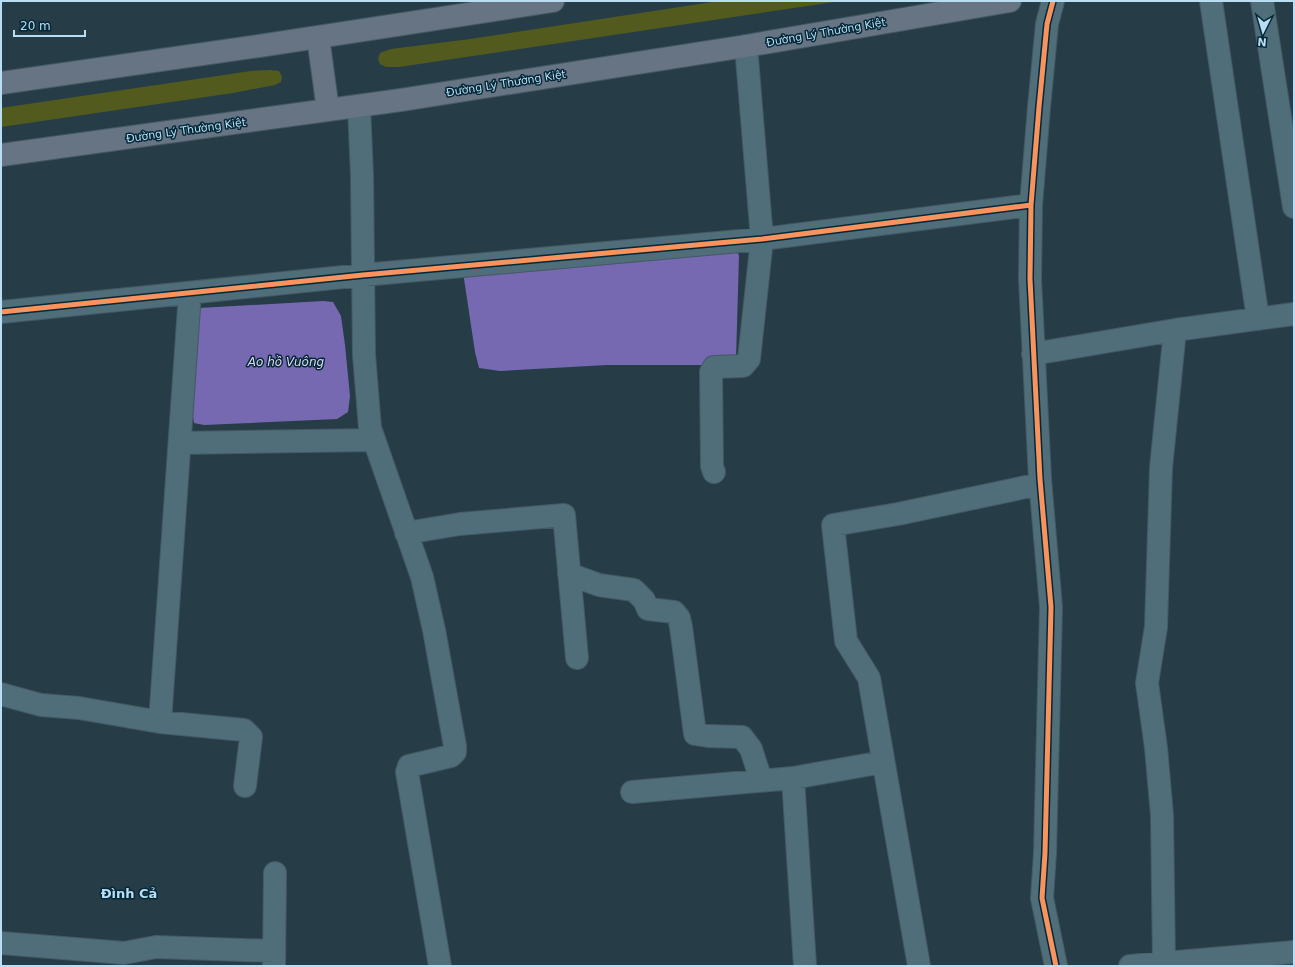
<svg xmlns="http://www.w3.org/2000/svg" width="1295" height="967" viewBox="0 0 1295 967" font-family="'DejaVu Sans',sans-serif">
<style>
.green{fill:#535a1d}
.water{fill:#7668b1}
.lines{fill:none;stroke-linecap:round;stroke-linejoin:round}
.minor-casing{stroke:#445963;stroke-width:24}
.primary-casing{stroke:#445963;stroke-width:24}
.minor{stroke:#506d7a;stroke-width:22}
.primary{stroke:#677483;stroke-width:22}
.cycleway-casing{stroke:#042838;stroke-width:8}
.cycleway{stroke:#f8935d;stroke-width:5}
.labels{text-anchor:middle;stroke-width:3;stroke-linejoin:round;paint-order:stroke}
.street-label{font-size:11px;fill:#b9def3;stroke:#042838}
.water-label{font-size:12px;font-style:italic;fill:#ddd9ef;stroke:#042838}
.quarter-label{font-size:13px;font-weight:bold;fill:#b9def3;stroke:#042838}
</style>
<rect width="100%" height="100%" fill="#263d48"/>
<path class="green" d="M719,1H841L399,67H386L380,64L378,59L380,53L391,49L470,39Z
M271,70L279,71L282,77L281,82L275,85L233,93L1,127V108L251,71Z"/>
<path class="water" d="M734,240L739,256L736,359L719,365H607L500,371L479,368L475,352L463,272Z
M323,301L333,302L341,316L345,345L350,396L348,412L337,419L204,425L194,423L191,404L196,369L199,308Z"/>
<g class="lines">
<g class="minor-casing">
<path id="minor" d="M1053,1L1047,24L1039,107L1031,205L1030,279L1040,479L1051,607L1045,853L1042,898L1056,966
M1211,1L1258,319
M1262,1L1294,207
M359,106L362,176L364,355L370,428L422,577L434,630L455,746V752L451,756L409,766L407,772L440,966
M1,312L363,275L762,239L1031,205
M1033,354L1175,330L1294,314
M180,443L374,440
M714,472L712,466L711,372L714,367L743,366L749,359L762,239L746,46
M406,533L460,524L564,515L577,658
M569,574L599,585L634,590L644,600L648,609L674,612L679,618L681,627L695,734L708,736L742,737L751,749L761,780
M1,694L41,705L79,708L160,722L244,730L251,737L245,786
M160,722L190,293
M793,778L805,966
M632,792L793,778L883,762
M1,943L124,953L156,947L274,951
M1164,963L1162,815L1156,748L1147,683L1156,627L1161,468L1175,330
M274,966L275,873
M919,966L869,678L846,641L833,525L898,514L1040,484
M1130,966L1294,952"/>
</g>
<g class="primary-casing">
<path id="primary" d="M318,37L328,110
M1,83L259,46L553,1
M1,155L401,100L746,46L1010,1"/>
</g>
<use href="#minor" class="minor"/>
<use href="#primary" class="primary"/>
<g class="cycleway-casing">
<path id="cycleway" d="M1053,1L1047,24L1039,107L1031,205L1030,279L1040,479L1051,607L1045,853L1042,898L1056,966
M1,312L363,275L762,239L1031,205"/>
</g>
<use href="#cycleway" class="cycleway"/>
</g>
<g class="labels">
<g class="street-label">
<text transform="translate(826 32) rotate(-10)" y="4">Đường Lý Thường Kiệt</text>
<text transform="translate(506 83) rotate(-9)" y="4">Đường Lý Thường Kiệt</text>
<text transform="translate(186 130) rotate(-8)" y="4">Đường Lý Thường Kiệt</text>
</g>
<g class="water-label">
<text x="286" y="366">Ao hồ Vuông</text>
</g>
<g class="quarter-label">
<text x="129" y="898">Đình Cả</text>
</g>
</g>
<rect width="1295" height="967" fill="none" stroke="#b9def3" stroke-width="4"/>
<g transform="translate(1263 32) rotate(185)" stroke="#042838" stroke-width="3" paint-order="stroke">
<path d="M0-3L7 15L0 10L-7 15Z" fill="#b9def3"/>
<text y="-6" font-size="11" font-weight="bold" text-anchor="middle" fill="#b9def3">N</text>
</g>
<path d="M14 30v6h71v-6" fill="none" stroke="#b9def3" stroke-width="2"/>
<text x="20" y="30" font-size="12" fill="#b9def3" stroke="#042838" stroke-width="3" paint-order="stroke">20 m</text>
</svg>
